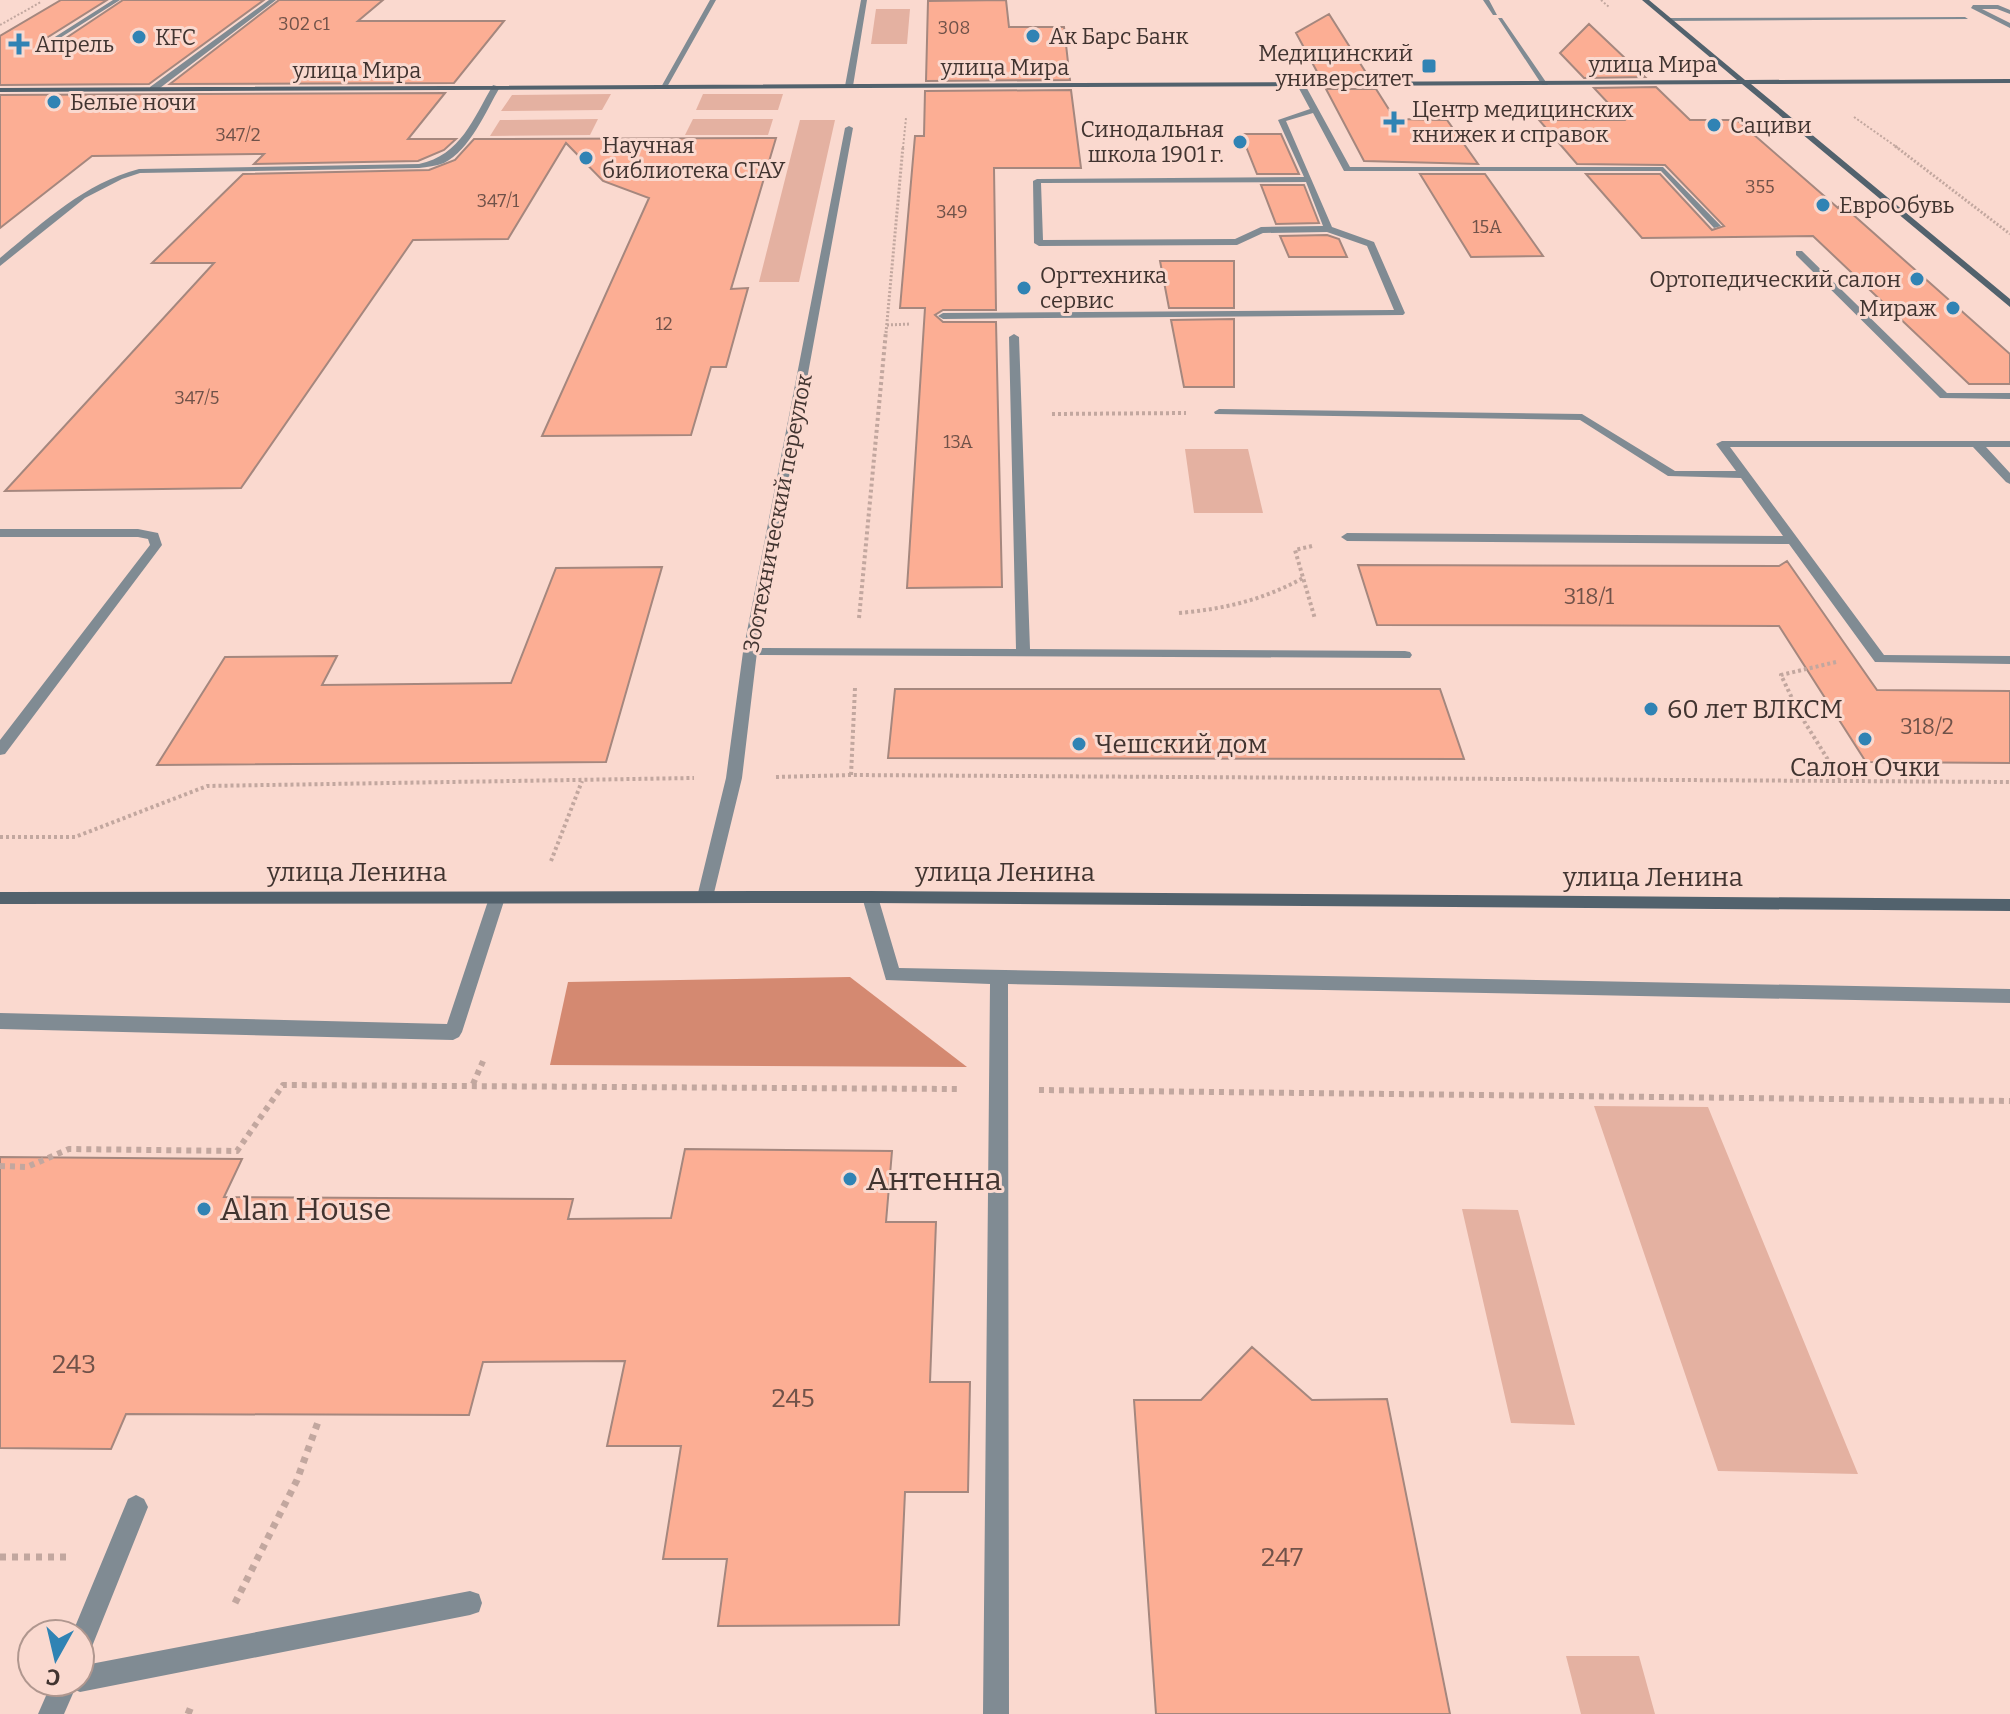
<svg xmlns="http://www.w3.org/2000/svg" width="2010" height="1714" viewBox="0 0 2010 1714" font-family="Bitter,serif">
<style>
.green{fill:#e4b1a1}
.forest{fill:#d48971}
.building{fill:#fcae94;stroke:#a5877e;stroke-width:2}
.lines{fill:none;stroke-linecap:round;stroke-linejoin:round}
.path-far4{stroke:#c2a79f;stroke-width:2;stroke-dasharray:2 2;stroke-linecap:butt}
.path-far3{stroke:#c2a79f;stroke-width:3;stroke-dasharray:2 2;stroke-linecap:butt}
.path-far2{stroke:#c2a79f;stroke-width:4;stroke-dasharray:3 3;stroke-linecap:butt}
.path-far1{stroke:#c2a79f;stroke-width:6;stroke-dasharray:5 5;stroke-linecap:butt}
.path{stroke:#c2a79f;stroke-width:7;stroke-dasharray:6 6;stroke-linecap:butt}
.lane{fill:#808b93;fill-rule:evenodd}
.street{fill:#808b93;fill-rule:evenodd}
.secondary{fill:#52626d;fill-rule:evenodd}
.poi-dot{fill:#3083b4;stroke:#fad9cf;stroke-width:3}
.labels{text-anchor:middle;stroke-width:6;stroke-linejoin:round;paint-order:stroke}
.far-number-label{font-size:18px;fill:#705249}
.far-poi-label{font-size:22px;fill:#413430;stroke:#fad9cf;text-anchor:start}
.far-street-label{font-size:22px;fill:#413430;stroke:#fad9cf}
.number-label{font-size:22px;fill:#705249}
.poi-label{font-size:26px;fill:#413430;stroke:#fad9cf;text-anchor:start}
.street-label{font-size:26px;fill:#413430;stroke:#fad9cf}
.near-number-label{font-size:26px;fill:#705249}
.near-poi-label{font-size:32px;fill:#413430;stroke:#fad9cf;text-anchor:start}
</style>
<rect width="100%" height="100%" fill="#fad9cf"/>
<path class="green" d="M876,9H910L907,44H871Z
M611,94L602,110L501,111L512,95Z
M703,94H783L778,110H696Z
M598,119L590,135L490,136L500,120Z
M693,119H773L768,135H685Z
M800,120H835L799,282H759Z
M1185,449H1248L1263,513H1194Z
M1594,1106L1708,1107L1858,1474L1718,1471Z
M1462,1209L1518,1210L1575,1425L1511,1423Z
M1566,1656H1639L1655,1714H1581Z"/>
<path class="forest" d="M850,977L967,1067L550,1065L568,982Z"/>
<path class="building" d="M61,0H107L45,39L46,45L54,46L123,0H264L149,84L0,85V36Z
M279,0H383L358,21H504L454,83L170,84Z
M1006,0L1009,27H1064L1070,80L926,81L928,1Z
M1329,14L1370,79H1321L1296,33Z
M1589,24L1645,77L1584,78L1560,53Z
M1656,87L1690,120H1737L1838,208L1841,204L2010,354V384H1969L1813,236L1642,238L1586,174H1660L1712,230L1724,226L1665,165L1577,164L1539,120H1624L1594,88Z
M1326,89H1376L1395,119L1447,120L1478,164L1364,161Z
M1071,90L1081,168H994L996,310H943L935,315L943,322H996L1002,587L907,588L925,308H900L915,136H924L925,91Z
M445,93L408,139H456L444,150L418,161L254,164L264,154L92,156L0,228V95Z
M1241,134H1281L1299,174H1257Z
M776,138L731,289L748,288L726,367H711L691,435L542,436L649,198L603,181L566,143L508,239L413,240L241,488L5,491L214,263H152L243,174L429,170L455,160L474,139Z
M1420,174H1485L1543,256L1471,257Z
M1261,185H1304L1319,223L1276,224Z
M1327,235L1339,239L1347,257H1289L1280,236Z
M1160,261H1234V308H1169Z
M1234,319V387H1184L1171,320Z
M1787,561L1877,690L2010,691V763L1866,762L1779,626L1377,625L1358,565L1779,566Z
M662,567L606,762L157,765L225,657L337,656L322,685L511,683L556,568Z
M895,689H1440L1464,759L888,758Z
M685,1149L892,1151L886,1222H936L930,1382H970L968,1492H905L899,1625L718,1626L727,1559H663L681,1446H607L625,1361L483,1362L469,1415L126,1414L111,1449L0,1448V1157L242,1159L224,1197L573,1199L568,1219L671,1218Z
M1252,1347L1312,1400L1387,1399L1450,1714H1156L1134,1400H1201Z"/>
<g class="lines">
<path class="path-far4" d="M1601,0L1609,7
M0,25L41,2
M1854,117L1898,148
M903,148L906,118"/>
<path class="path-far3" d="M1895,146L2010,234
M887,325L910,324
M886,333L903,146"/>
<path class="path-far2" d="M1052,414L1186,413
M1312,546L1295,550L1315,619
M1179,613C1224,609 1263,600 1303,578
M859,618L886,331
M1836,662L1781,675L1799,713L1840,779
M855,688L851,775L2010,782
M776,777L851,775
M0,837H75L207,786L694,778
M551,861L582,781"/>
<path class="path-far1" d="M473,1084L484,1059
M1039,1090L2010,1101
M0,1166L27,1167L69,1149L237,1151L283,1085L957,1089"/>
<path class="path" d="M0,1557H68
M235,1603L297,1480L318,1422
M188,1714L192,1704"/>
<path class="lane" d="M113,0H120L52,43L47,42Z
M269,0H276L156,91H150V87Z
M710,0H716L667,87L660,89Z
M861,0H867L853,86L849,88L845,86Z
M1483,0H1489L1497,15H1493Z
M1973,5H1998L2010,10V14L1997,9H1982L2010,23V28L1971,8Z
M1498,18H1502L1548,85H1542Z
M1669,18L1965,17L1968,19L1667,21Z
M1300,81L1304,83L1350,167H1663L1721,226L1714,228L1661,171H1344L1313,113L1286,121L1332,227L1374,242L1405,313L1403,315L943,319L938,316L943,313L1394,310L1367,246L1327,232L1263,233L1237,245L1039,246L1034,243L1033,181L1037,179L1304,177L1278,120L1310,109L1296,83ZM1306,182L1323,226L1261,227L1235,239L1043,240L1041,183Z
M493,85L500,87C486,111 470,150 444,163C436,166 427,167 419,168L140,173L122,179L85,198L0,266V258C44,222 83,184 139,169L419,164C461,155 473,119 493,85Z
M1796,251H1802L1947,393H2010V399L1940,398L1796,255Z
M1014,334L1019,337L1030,649L1405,651L1410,652L1412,655L1410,658L745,655L743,652L750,648L1016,649L1009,337Z
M1219,409L1582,414L1675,471H1736L1716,444L1722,441H2010V447H1986L2010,473V484L2006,482L1973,447H1730L1884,655L2010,656V664L1875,662L1789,544L1347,541L1341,537L1347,533L1783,536L1741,478L1668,476L1580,420L1215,414L1214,412Z
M0,529H138L158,533L162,545L5,754L0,755V740L150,545L148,539L138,537H0Z
M870,891L876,892L878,897L899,968L2010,989V1003L1008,984L1009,1714H983L990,984L886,980L862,897L864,892Z
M497,892L503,893L505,898L462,1032L459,1037L453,1040L0,1029V1013L447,1024L489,898L491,893Z
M470,1591L479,1594L482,1603L479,1612L470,1615L80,1692L71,1688L69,1682H80V1666Z"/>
<path class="street" d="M849,126L853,128L757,652L742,778L713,897L711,902H699L697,897L726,778L743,652L845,128Z
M136,1495L144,1499L148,1507L89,1654L80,1657V1634H72L128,1499Z
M52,1682H78L64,1714H38Z"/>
<path class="secondary" d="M1642,0H1649L1745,80L2010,79V83L1751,84L2010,299V307L1742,84L0,92V88L1737,80Z
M870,891L2010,899V911L870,903L0,904V892Z"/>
</g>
<g class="poi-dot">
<circle cx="1033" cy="36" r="8"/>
<circle cx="139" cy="37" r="8"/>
<path d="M15 32h8v8h8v8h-8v8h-8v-8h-8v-8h8z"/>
<rect x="1421" y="58" width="16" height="16" rx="4"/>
<circle cx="54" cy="102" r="8"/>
<path d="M1390 110h8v8h8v8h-8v8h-8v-8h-8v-8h8z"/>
<circle cx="1714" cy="125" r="8"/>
<circle cx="1240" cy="142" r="8"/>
<circle cx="586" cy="158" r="8"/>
<circle cx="1823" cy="205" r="8"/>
<circle cx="1917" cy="279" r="8"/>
<circle cx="1024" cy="288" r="8"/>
<circle cx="1953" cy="308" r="8"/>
<circle cx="1651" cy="709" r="8"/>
<circle cx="1865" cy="739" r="8"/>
<circle cx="1079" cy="744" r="8"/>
<circle cx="850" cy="1179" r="8"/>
<circle cx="204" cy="1209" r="8"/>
</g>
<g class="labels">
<g class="far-number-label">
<text x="304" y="30">302 с1</text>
<text x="954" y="34">308</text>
<text x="238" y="141">347/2</text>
<text x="1760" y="193">355</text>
<text x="498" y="207">347/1</text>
<text x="952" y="218">349</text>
<text x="1487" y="233">15А</text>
<text x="664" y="330">12</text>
<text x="197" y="404">347/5</text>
<text x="958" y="448">13А</text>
</g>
<g class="far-poi-label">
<text x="1049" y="44">Ак Барс Банк</text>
<text x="155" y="45">KFC</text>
<text x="35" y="52">Апрель</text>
<text x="1413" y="61" text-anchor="end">Медицинский<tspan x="1413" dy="25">университет</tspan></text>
<text x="70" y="110">Белые ночи</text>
<text x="1412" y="117">Центр медицинских<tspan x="1412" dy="25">книжек и справок</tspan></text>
<text x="1730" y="133">Сациви</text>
<text x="1224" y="137" text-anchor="end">Синодальная<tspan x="1224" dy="25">школа 1901 г.</tspan></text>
<text x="602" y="153">Научная<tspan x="602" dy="25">библиотека СГАУ</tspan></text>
<text x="1839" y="213">ЕвроОбувь</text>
<text x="1040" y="283">Оргтехника<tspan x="1040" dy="25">сервис</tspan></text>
<text x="1901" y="287" text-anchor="end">Ортопедический салон</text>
<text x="1937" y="316" text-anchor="end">Мираж</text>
</g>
<g class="far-street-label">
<text x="1653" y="72">улица Мира</text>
<text x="1005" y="75">улица Мира</text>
<text x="357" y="78">улица Мира</text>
<text transform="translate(777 513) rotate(-79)" y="8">Зоотехнический переулок</text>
</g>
<g class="number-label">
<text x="1589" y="604">318/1</text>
<text x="1927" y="734">318/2</text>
</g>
<g class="poi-label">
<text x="1667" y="718">60 лет ВЛКСМ</text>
<text x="1095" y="753">Чешский дом</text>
<text x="1865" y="776" text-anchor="middle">Салон Очки</text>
</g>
<g class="street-label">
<text x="357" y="881">улица Ленина</text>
<text x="1005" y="881">улица Ленина</text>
<text x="1653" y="886">улица Ленина</text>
</g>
<g class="near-number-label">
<text x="74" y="1373">243</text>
<text x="793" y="1407">245</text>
<text x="1282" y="1566">247</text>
</g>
<g class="near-poi-label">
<text x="866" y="1190">Антенна</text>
<text x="220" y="1220">Alan House</text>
</g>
</g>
<g transform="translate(56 1658) rotate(188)"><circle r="38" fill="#fad9cf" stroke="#b0978f" stroke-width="2"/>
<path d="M0-6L14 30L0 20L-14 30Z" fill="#3083b4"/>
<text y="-12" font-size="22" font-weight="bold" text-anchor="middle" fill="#413430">С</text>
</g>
</svg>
